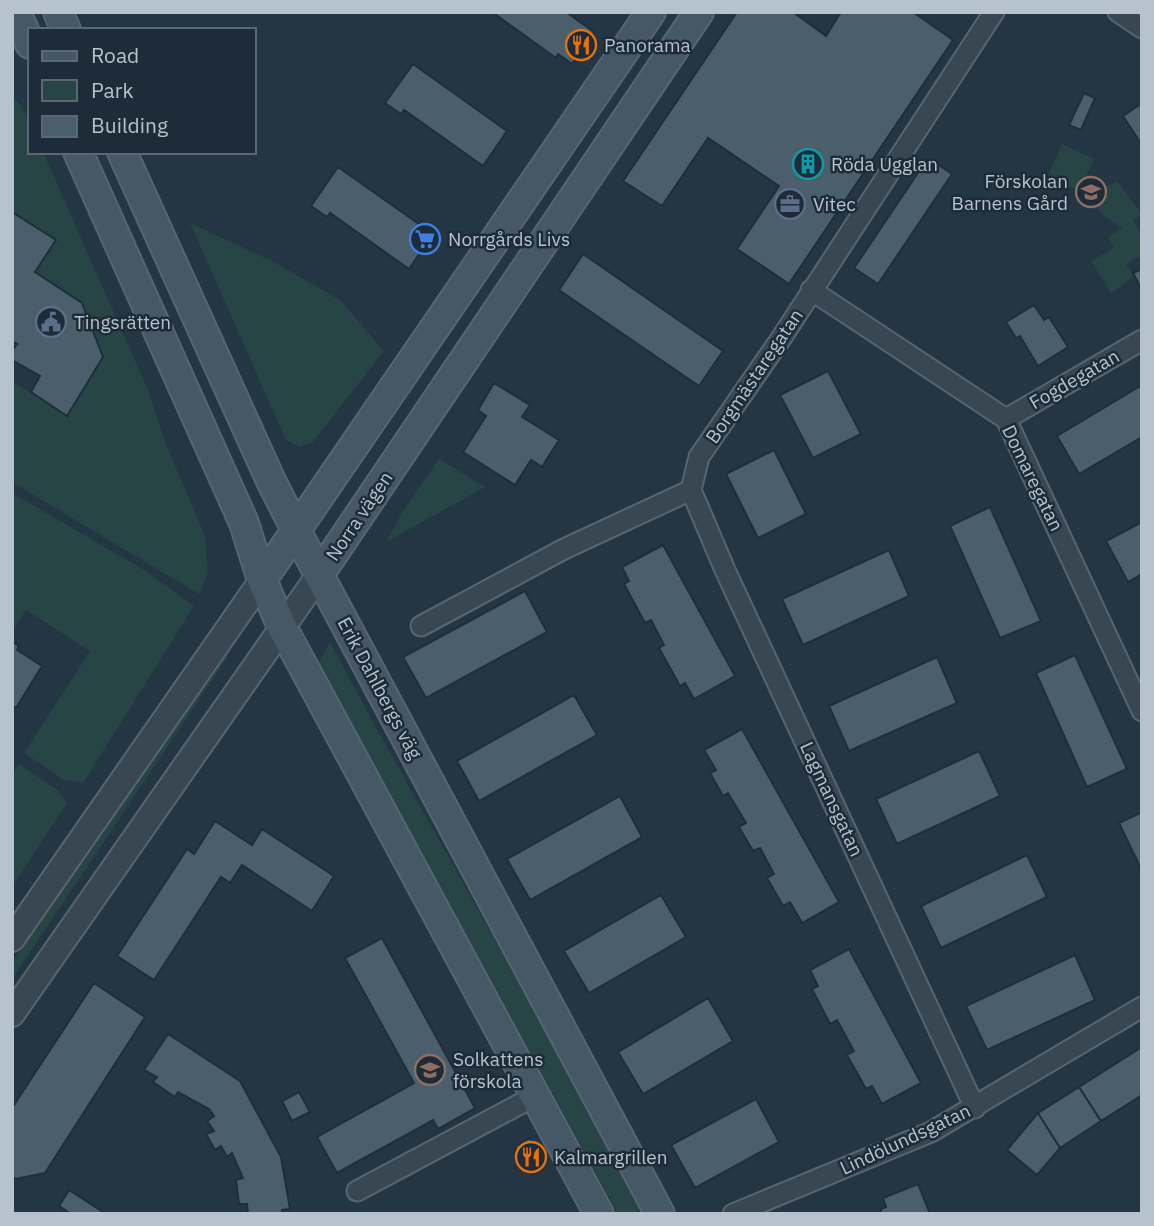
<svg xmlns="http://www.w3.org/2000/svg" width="1154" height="1226" viewBox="0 0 1154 1226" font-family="'IBM Plex Sans',sans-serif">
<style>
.green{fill:#264544}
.building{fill:#4a5e6c;stroke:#1f2e3a;stroke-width:2}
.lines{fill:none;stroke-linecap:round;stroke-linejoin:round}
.minor-casing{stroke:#576570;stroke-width:23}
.tertiary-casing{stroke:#576570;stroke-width:28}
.secondary-casing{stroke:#576570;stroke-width:32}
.minor{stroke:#394753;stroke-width:19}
.tertiary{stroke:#394753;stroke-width:24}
.secondary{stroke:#465766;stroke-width:28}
.labels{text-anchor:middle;stroke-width:5;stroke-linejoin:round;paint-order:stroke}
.poi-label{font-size:19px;fill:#b6c2cd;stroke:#1d2c38;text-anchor:start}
.street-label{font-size:19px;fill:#b6c2cd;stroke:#1d2c38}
</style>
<rect width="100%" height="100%" fill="#243644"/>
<path class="green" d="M12,97C31,110 30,132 30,152H43L148,390L165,442L205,536L208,573L199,594L12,482V381L67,416L103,357L82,303L35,272L55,240L12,212Z
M1062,144L1094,159L1080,191L1048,176Z
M1118,182L1142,214L1133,221L1142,235V255L1126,264L1134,277L1111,293L1091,261L1114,248L1108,237L1122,228C1105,215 1089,213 1103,187Z
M190,223L274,262L340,300L384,351L313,442L299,447L286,440Z
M439,459L485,487L386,542L403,511Z
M12,493L144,570L194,606L83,783L64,780L24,753L90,651L26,610L12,631Z
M330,642L362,702L648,1214H618L319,663Z
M222,652L227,658L12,979V963Z
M19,764L59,791L67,803L12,887V775Z"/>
<path class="building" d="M492,12H566L594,32L572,64L558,54L556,58Z
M737,12H793L826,36L841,12H913L953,40L789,284L737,249L779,186L708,138L662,206L623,181Z
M413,64L507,131L483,166L404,110L401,114L385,103Z
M1084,93L1095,98L1081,130L1069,125Z
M1142,103V141L1140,142L1123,116Z
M928,158L952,174L878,284L854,268Z
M338,167L433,234L409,269L330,213L327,217L311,206Z
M12,212L56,240L35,272L82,303L103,357L67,416L31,392L40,376L12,360V351L17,344L12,341Z
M583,254L723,351L699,386L559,290Z
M1142,269V290L1133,273Z
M1034,305L1044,320L1049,317L1068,347L1038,366L1020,336L1016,338L1006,322Z
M828,371L861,434L813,458L780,395Z
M494,383L530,405L522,417L559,440L542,467L531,460L515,485L463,452L486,416L478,410Z
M1142,385V437L1079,474L1057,436Z
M774,450L806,514L758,538L726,474Z
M990,507L1041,621L1000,638L950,526Z
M1142,522V574L1128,582L1106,541Z
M663,545L735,676L694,699L685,683L680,686L659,648L664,645L651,620L645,623L624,584L629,581L622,567Z
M889,550L909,596L803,645L782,599Z
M525,591L547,632L426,698L403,657Z
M12,642L19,646L17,650L42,666L16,708L12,706Z
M1075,655L1127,769L1087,787L1036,673Z
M937,657L957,703L849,751L829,706Z
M574,695L597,735L479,801L457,761Z
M742,729L839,902L802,923L790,902L783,906L767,878L774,874L760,848L753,851L739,827L746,823L728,793L723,796L710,773L716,770L704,750Z
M979,751L1000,796L897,844L876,799Z
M620,796L642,837L530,900L507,859Z
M1142,812V871L1119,823Z
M215,821L252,845L262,829L334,876L312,911L242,865L230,883L221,877L154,980L117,956L187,849L194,854Z
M1027,855L1047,897L941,948L921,906Z
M661,895L686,937L589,993L564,951Z
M382,938L475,1108L438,1129L433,1120L337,1173L317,1137L414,1083L345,958Z
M849,949L921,1083L882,1104L872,1086L866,1089L847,1055L854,1051L837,1020L830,1024L812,989L818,986L810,970Z
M1075,955L1095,1000L987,1050L966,1006Z
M94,983L145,1017L45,1173L16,1179L12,1177V1108Z
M708,998L733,1041L643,1094L618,1052Z
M168,1034L240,1081L281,1157L290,1209L282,1210V1214H248L247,1204H239L236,1180L243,1178L232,1153L227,1157L221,1146L215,1150L206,1134L214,1131L207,1121L214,1116L209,1109L178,1092L175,1097L153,1082L157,1077L144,1070Z
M1142,1047V1095L1101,1121L1079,1087Z
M1079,1087L1101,1121L1060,1148L1038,1113Z
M299,1092L310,1112L292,1121L282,1101Z
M756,1099L779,1142L695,1188L671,1145Z
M1038,1113L1060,1148L1037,1175L1007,1150Z
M530,1138L546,1167L532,1175L515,1147Z
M918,1184L930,1214H881V1209L886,1207L883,1198Z
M69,1190L106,1214H71L59,1206Z"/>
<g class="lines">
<g class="minor-casing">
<path id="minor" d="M1118,12L1142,28
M811,290L1006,419L1142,711
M1006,419L1142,340
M691,490L725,570L975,1108
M421,626L564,549L691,490L699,457L782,337L994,12
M357,1191L535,1096
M733,1214L931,1132L1142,1007"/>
</g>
<g class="tertiary-casing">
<path id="tertiary" d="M12,939L262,580
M12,1014L319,575"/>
</g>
<g class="secondary-casing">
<path id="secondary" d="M16,12L30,44
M58,12L66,30
M78,152L244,523L262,580L282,627L599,1214
M122,152L272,483L319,575L660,1214
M319,575L699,12
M262,580L651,12"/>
</g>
<use href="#minor" class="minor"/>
<use href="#tertiary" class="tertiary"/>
<use href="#secondary" class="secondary"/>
</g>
<defs>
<g id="restaurant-ring" transform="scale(1.575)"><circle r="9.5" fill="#1d2c38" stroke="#e8710a" stroke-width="1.5"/><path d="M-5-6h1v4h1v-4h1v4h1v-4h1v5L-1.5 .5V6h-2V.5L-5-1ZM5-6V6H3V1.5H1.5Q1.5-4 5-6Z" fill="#e8710a"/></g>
<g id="building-ring" transform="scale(1.575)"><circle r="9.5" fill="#1d2c38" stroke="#0f9aa8" stroke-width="1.5"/><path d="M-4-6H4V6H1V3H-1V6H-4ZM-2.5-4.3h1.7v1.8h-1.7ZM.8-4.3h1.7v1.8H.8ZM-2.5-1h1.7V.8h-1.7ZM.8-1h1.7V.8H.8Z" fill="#0f9aa8"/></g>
<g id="school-ring" transform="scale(1.575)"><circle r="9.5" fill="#1d2c38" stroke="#8d6e63" stroke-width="1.5"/><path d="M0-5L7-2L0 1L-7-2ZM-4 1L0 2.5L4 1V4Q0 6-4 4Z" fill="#8d6e63"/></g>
<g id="office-ring" transform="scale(1.575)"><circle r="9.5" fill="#1d2c38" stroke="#5c6f8a" stroke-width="1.5"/><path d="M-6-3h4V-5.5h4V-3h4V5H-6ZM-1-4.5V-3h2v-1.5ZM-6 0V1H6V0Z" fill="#5c6f8a"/></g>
<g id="supermarket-ring" transform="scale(1.575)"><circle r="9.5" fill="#1d2c38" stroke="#3f7fe0" stroke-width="1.5"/><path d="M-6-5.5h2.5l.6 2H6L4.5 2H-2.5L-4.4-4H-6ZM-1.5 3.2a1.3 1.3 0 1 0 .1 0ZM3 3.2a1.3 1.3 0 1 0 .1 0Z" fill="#3f7fe0"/></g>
<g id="civic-ring" transform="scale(1.575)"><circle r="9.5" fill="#1d2c38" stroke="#5c6f8a" stroke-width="1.5"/><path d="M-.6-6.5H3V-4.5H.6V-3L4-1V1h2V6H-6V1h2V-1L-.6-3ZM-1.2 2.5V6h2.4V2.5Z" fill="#5c6f8a"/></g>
</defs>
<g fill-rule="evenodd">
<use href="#restaurant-ring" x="581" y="45"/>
<use href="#building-ring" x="808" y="164"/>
<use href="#school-ring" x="1091" y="192"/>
<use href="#office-ring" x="790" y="204"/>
<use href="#supermarket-ring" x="425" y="239"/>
<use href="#civic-ring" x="51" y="322"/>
<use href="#school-ring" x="430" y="1070"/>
<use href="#restaurant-ring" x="531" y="1157"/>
</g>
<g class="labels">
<g class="poi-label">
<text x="604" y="52">Panorama</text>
<text x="831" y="171">Röda Ugglan</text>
<text x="1068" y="188" text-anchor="end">Förskolan<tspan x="1068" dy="22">Barnens Gård</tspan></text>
<text x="813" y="211">Vitec</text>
<text x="448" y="246">Norrgårds Livs</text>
<text x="74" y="329">Tingsrätten</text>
<text x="453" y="1066">Solkattens<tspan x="453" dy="22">förskola</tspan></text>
<text x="554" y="1164">Kalmargrillen</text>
</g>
<g class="street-label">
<text transform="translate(754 376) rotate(-56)" y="7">Borgmästaregatan</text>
<text transform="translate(1074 379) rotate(-30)" y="7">Fogdegatan</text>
<text transform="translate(1033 478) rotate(64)" y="7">Domaregatan</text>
<text transform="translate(359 516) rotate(-56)" y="7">Norra vägen</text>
<text transform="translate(380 688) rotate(62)" y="7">Erik Dahlbergs väg</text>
<text transform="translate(832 799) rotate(65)" y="7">Lagmansgatan</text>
<text transform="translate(905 1139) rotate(-25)" y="7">Lindölundsgatan</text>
</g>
</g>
<rect width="1154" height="1226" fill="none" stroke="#b6c2cd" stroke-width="28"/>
<rect x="28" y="28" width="228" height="126" fill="#1d2c38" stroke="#5a6874" stroke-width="2"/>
<rect x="42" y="51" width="35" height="10" fill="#465766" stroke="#5a6874" stroke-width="2"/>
<text x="91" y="63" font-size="21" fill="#b6c2cd">Road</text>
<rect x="42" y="80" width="35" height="21" fill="#264544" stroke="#5a6874" stroke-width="2"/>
<text x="91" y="98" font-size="21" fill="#b6c2cd">Park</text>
<rect x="42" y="116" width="35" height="21" fill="#4a5e6c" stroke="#5a6874" stroke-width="2"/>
<text x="91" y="133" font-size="21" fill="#b6c2cd">Building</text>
</svg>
